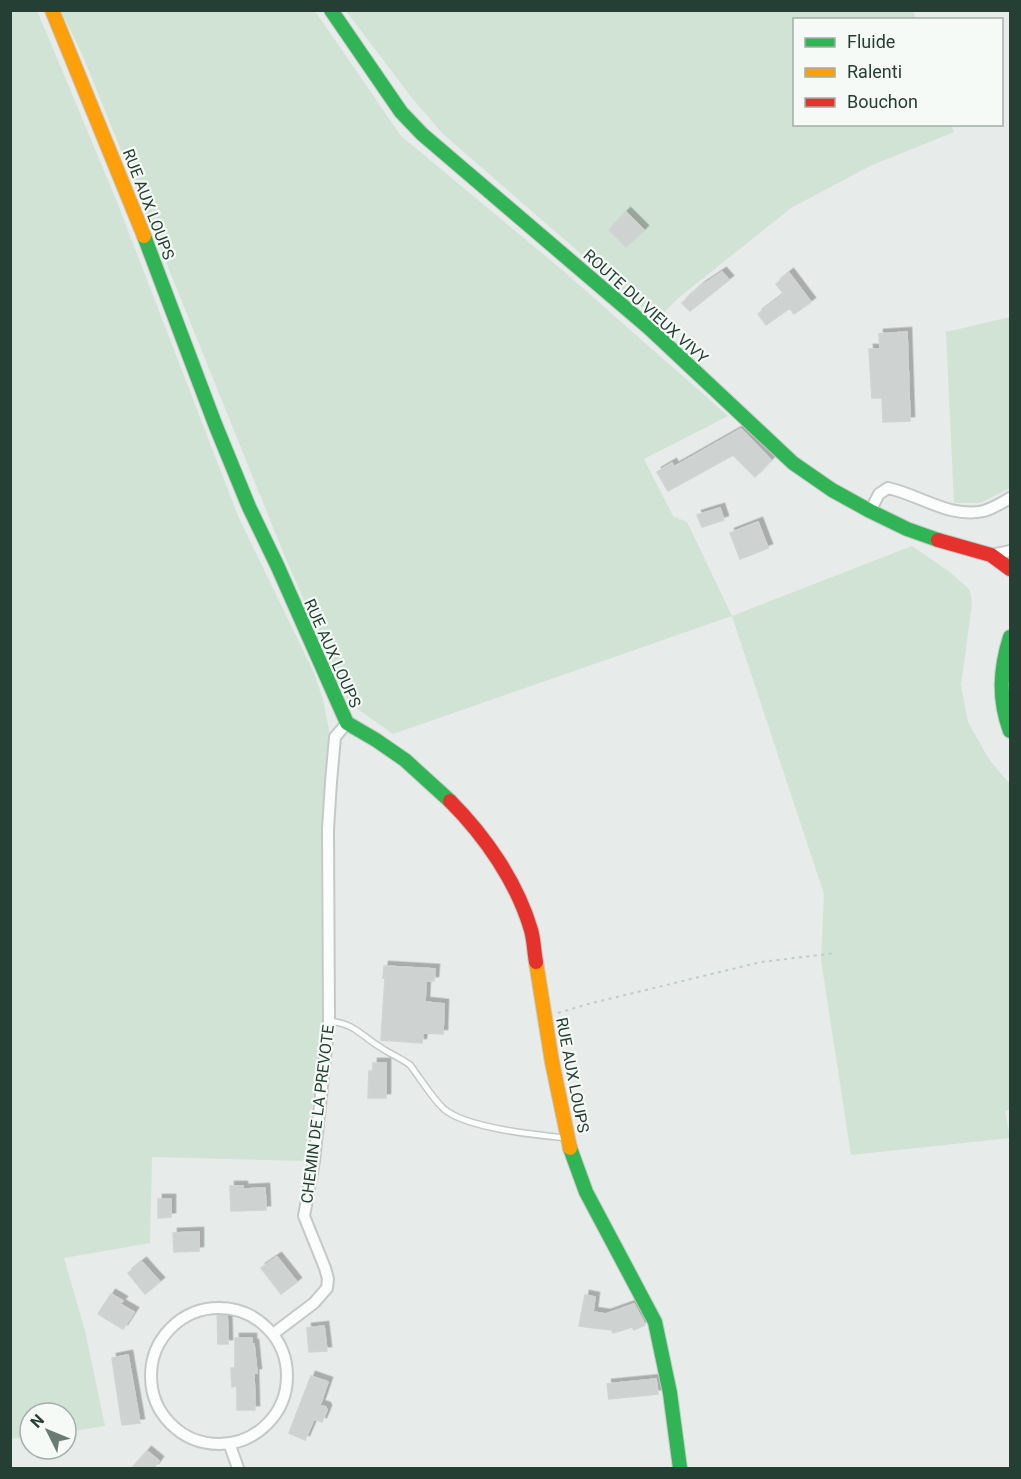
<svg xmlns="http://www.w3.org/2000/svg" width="1021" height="1479" viewBox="0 0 1021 1479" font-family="Roboto,sans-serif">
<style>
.green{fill:#d1e3d4}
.building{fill:#ced2d0;stroke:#d0d4d2;stroke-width:1.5;filter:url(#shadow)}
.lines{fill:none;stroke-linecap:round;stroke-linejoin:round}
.lane-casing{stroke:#c4c8c6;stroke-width:8}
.street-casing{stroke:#c4c8c6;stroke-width:14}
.fast-casing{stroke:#c3c9c6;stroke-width:16}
.slow-casing{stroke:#c3c9c6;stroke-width:16}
.jam-casing{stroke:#c3c9c6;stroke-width:16}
.path{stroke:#c2cbc6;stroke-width:2;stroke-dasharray:3 4.5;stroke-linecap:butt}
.lane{stroke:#fbfcfc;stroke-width:5}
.street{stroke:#fbfcfc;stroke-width:10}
.fast{stroke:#30b455;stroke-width:14}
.slow{stroke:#ff9f0a;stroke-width:14}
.jam{stroke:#e5322d;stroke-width:14}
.labels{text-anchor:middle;stroke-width:4.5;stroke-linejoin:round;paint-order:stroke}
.street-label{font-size:16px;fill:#253f34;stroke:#f6faf7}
</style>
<defs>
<filter id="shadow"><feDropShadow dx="4.5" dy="-4.5" stdDeviation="0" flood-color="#0004"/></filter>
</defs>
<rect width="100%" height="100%" fill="#e7ebe9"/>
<path class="green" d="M10,11H37L44,27L117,202L238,516L314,673L323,699L329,730L321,830L322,1036L304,1161L152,1157L150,1243L64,1258L85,1331L105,1426L66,1432V1413H30V1436L11,1439Z
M61,11H315L401,136L561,269L728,416L644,459L673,516L687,522L732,616L912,546L951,573L970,590L972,604L961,685L968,722L990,761L1010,784V1109L1005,1111L1010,1138L851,1155L821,960L824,894L732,616L393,734L349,703L283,552L83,56Z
M346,11H913L916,19L794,20V124H951L954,132L870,166L791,208L677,299L657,320L442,133L412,98Z
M1010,317V488L980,503H954L946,332Z"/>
<path class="building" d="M626,212L644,230L626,247L609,230Z
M722,272L729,280L690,311L682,303L701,286Z
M789,273L811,302L794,314L790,308L766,325L758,314L784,294L776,284Z
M907,332L910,421L883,422L882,398H872L869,349H880L879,334Z
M741,429L771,460L755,477L733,455L668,491L657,472L672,463L674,467Z
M720,508L724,520L702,527L697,515Z
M758,522L768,548L740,559L730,533Z
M384,966L435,969L434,981H426L425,1002L444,1004L443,1034L423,1033L422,1043L381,1040L385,978H383Z
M373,1063H386V1098H368L369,1071H373Z
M230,1186H243V1189L265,1188L266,1210L231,1211Z
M158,1199H171V1217L158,1218Z
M199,1232V1251L174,1252L173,1233Z
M277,1257L297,1282L281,1294L261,1268Z
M142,1262L160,1282L145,1294L128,1273Z
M111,1294L123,1301L120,1304L134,1312L123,1329L98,1314Z
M585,1295L595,1297L593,1312L606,1314L634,1304L645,1325L634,1330L632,1327L613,1333L612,1330L579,1326Z
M217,1309H227L228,1344H218Z
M324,1326L327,1351L309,1352L307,1328Z
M235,1338H252V1344H254L257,1373H254L255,1410H237V1386L232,1387L231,1368H235Z
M128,1355L140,1423L122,1425L112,1358Z
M311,1376L328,1382L320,1405L326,1407L327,1410L322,1422L314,1419L305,1440L289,1433Z
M656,1379L658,1394L609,1399L607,1384Z
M147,1451L159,1461L154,1468H132Z"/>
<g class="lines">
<g class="lane-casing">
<path id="lane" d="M329,1021C356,1024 360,1035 380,1047C390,1054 401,1058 410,1065C421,1079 431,1097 444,1109C466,1128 536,1135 566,1138"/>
</g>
<g class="street-casing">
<path id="street" d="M870,511L879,494L888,488C920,495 951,519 984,511C993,508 1002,503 1010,498
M991,555L1010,551
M151 1376a68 68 0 1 1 136 0a68 68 0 1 1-136 0Z
M273,1334L314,1303L327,1288L328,1279L325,1268L304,1216L314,1161L329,1021L328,829L331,782L335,737L347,723
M229,1443L238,1468"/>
</g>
<g class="fast-casing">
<path id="fast" d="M331,10L401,112L422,134L649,328L793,463L832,490L870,511L907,529L938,540
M144,236L215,424L249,507L277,565L347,723L376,740L405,760L450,801
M1010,637C1000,669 998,699 1010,731
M570,1148L586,1192L655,1322L670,1393L680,1468"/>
</g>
<g class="slow-casing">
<path id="slow" d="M52,10L144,236
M536,962L552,1062L570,1148"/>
</g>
<g class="jam-casing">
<path id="jam" d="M938,540L991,555L1010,569
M450,801C485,836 517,882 531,930C534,940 534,952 536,962"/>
</g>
<path class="path" d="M558,1013L588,1004L761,962L836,953"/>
<use href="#lane" class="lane"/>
<use href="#street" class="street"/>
<use href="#fast" class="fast"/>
<use href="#slow" class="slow"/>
<use href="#jam" class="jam"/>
</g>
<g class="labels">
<g class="street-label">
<text transform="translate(149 204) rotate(69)" y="6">RUE AUX LOUPS</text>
<text transform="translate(646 306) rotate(42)" y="6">ROUTE DU VIEUX VIVY</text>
<text transform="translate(333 653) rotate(66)" y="6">RUE AUX LOUPS</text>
<text transform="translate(573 1075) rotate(79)" y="6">RUE AUX LOUPS</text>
<text transform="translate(317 1114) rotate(-83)" y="6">CHEMIN DE LA PREVOTE</text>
</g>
</g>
<rect width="1021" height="1479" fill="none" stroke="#253f34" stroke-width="24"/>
<rect x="793" y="18" width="210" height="108" fill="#f6faf7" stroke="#a2afa9" stroke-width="1.5"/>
<rect x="805" y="38" width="30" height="9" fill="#30b455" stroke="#a2afa9" stroke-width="1.5"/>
<text x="847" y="48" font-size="18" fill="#253f34">Fluide</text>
<rect x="805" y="68" width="30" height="9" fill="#ff9f0a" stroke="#a2afa9" stroke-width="1.5"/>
<text x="847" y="78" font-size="18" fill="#253f34">Ralenti</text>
<rect x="805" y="98" width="30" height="9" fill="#e5322d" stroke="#a2afa9" stroke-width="1.5"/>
<text x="847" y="108" font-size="18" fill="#253f34">Bouchon</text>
<g transform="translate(48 1431) rotate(313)"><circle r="28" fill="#f6faf7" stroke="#a2afa9" stroke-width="1.5"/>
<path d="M0-4.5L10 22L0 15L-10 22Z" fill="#697b73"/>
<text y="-9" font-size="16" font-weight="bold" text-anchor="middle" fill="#253f34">N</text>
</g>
</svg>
